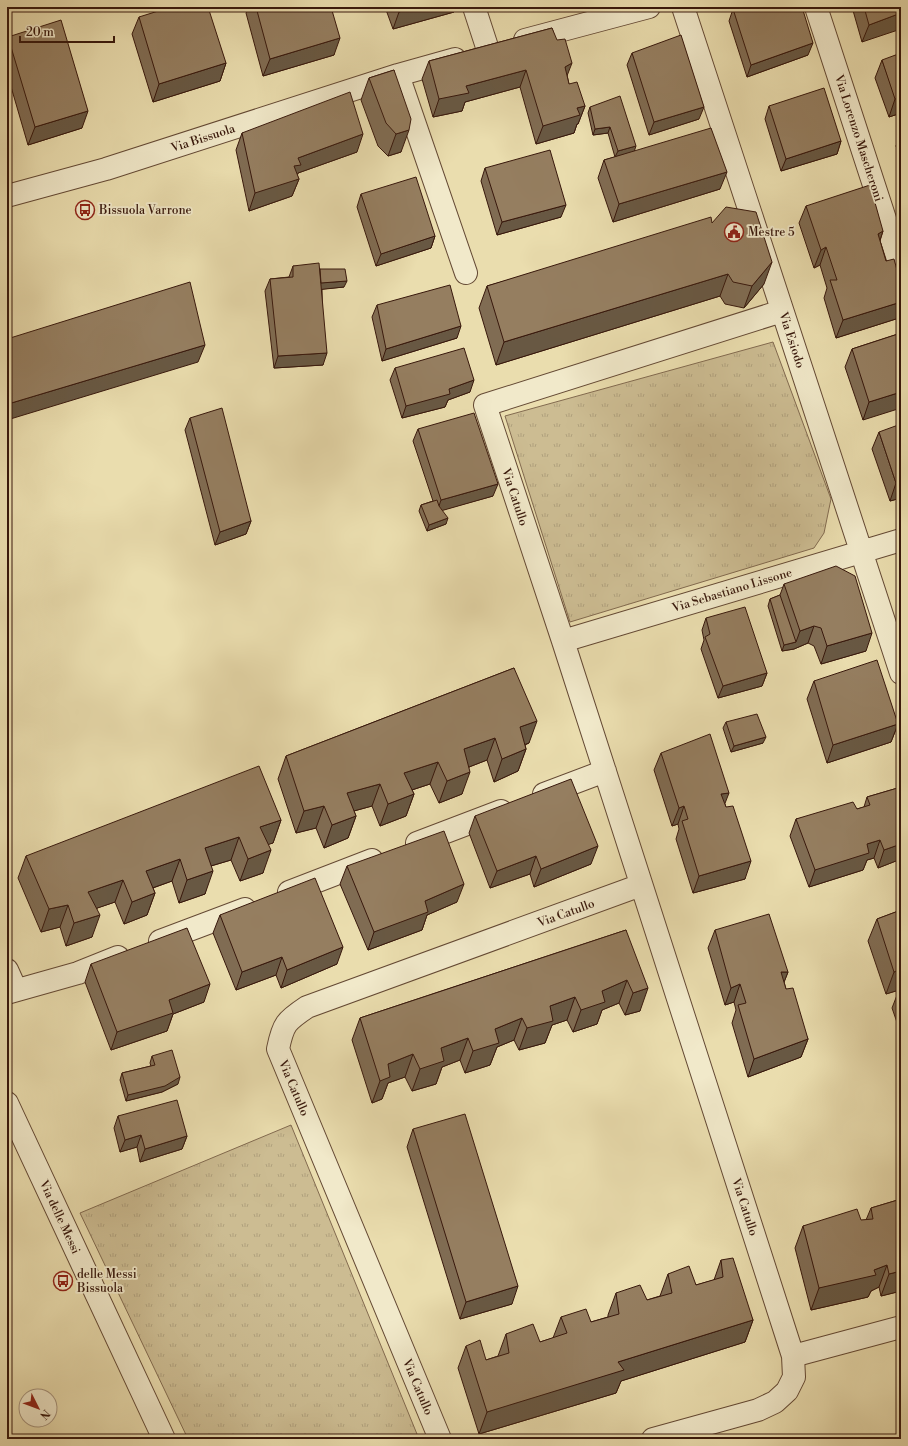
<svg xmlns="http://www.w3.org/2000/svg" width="908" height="1446" viewBox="0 0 908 1446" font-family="'Libre Bodoni',serif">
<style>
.grass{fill:url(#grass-tufts);stroke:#826a4f}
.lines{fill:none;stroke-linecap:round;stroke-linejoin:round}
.minor-casing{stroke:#644934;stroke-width:24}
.minor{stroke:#f1e9ca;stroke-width:22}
.wall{fill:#806c53;stroke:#38180c}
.shaded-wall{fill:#685843;stroke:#38180c}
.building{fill:#957e60;stroke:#38180c}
.labels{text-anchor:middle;stroke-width:3.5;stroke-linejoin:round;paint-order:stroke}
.street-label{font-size:12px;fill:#38180c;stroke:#f1e9ca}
.poi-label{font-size:12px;fill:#38180c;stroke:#f1e9ca;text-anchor:start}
</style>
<defs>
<pattern id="grass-tufts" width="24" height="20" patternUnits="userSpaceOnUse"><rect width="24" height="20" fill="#ccbc92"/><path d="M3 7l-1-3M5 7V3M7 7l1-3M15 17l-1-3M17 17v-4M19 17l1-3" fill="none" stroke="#b0a17d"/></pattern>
</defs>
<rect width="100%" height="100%" fill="#eaddae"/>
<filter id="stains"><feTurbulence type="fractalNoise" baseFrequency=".005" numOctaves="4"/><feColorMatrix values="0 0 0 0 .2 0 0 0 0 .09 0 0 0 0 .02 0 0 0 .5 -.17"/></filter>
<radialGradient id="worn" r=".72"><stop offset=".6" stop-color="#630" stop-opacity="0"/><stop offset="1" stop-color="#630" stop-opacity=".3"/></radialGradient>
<path class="grass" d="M773,342L831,499L824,533L814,548L570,622L505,416Z
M291,1125L419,1439H188L80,1213Z"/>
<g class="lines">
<g class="minor-casing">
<path id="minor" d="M474,7L488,50
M683,7L901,673
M816,7L901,268
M525,40L649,7
M398,75L466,273
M7,196L106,169L398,75L455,59
M563,641L901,540
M544,794L605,771
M417,843L501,811
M289,892L372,860
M160,941L245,909
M7,970L16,990
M7,993L78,973L118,957
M7,1103L164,1439
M793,1356L901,1327
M440,1439L278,1049C283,1024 286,1021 307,1007L641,885
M653,1439L758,1410L775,1402L787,1391L794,1377L793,1356L563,641L485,405L782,311"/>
</g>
<use href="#minor" class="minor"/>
</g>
<path class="wall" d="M249,7H340L332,10L334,55L263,76L246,13Z
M385,7H455L454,12L393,29Z
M852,7H901L862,42Z
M733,9L808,55L747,77L729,21Z
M139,17L226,63L220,81L153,102L132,34Z
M552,28L567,75L569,84L585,106L578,124H577L574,133L536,144L520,87L465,102L462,111L433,117L422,79L429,61Z
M8,37L82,128L28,145L7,73V39Z
M632,53L699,119L649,135L627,65Z
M882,60L901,113L889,117L875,78Z
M394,70L401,152L388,156L378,146L361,100L369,78Z
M769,106L841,141L837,154L781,171L765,119Z
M590,107L634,151L720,189L613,222L598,178L604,160L615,157L608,133L593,135L588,113Z
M901,131V161L896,146Z
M242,133L357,152L298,173L297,175L299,179L292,196L249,211L236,150Z
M485,168L561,217L497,235L481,181Z
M361,194L435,236L431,248L376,266L357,207Z
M806,206L883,231L880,241L886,261L901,285V313L899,318L836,338L824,298L827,288L820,265L814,268L799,223Z
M712,223L764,284L744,308L725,304L720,296L496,365L479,308L487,286Z
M293,266L320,269L344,287L322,289L323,365L274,368L265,291L270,279L289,277Z
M377,305L457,338L382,361L372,317Z
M901,333L863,420L845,367L852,349Z
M395,368L470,392L448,400L445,407L402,418L390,380Z
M190,418L251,521L246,534L215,545L185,430Z
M418,429L493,496L442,510L446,524L427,531L419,511L421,505L433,501L413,441Z
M879,432L901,498L890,501L872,449Z
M784,584L866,651L821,664L814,646L808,643L794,649L782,651L768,606L770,599L780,595Z
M706,618L767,673L762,686L718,698L701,649L704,640L702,630Z
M514,668L529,743L525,745L526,749L518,771L494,782L487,760L469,767L462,794L439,803L430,784L412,790L414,794L406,816L380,826L372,806L354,811L356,816L348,838L324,848L316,828L296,833L278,779L286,756Z
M814,681L898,724L891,742L827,763L807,699Z
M726,722L763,743L731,752L723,728Z
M661,753L725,804L745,879L693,893L676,839L679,829L678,824L672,826L654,770Z
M901,787V859L878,868L874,858L867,860L863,870L809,887L790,836L796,819L857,809L864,807L867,797Z
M475,816L591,864L534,887L530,874L490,888L469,833Z
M281,820L273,843L268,844L263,873L240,881L231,860L211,866L205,894L179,903L172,881L153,888L155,893L147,915L124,924L115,902L97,908L92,937L66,946L60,927L41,932L18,878L26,856Z
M347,866L457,902L427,915L422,930L368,950L340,884Z
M901,910V1034L892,1008L899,990L886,994L868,941L877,919Z
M220,915L337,964L281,988L276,975L236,990L213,933Z
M626,930L640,1011L625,1015L619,1003L602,1010L597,1024L573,1032L567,1020L552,1025L545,1043L519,1050L514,1040L497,1047L490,1065L465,1073L460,1060L442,1067L436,1084L412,1091L405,1077L388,1083L382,1099L372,1103L352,1040L360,1018Z
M715,930L788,972L784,982L786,989L808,1039L801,1057L748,1077L732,1023L736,1010L734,1002L725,1005L708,948Z
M91,964L204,1002L173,1014L167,1031L111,1050L85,982Z
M152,1056L178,1084L162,1092L126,1101L120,1080L122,1073L151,1066L150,1063Z
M118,1116L187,1136L182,1149L140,1162L137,1147L120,1152L114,1128Z
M413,1129L512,1304L460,1319L407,1147Z
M901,1199V1291L881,1296L879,1287L871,1291L868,1297L811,1310L795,1248L803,1226L866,1220L871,1208Z
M721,1260L753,1320L745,1342L621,1381L616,1393L479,1434L458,1368L466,1346L486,1360L498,1356L506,1334L540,1342L553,1338L561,1317L591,1322L608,1317V1315L616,1293L647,1300L660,1296L668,1274L696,1285L714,1280Z"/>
<path class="shaded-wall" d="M325,7H340L322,15Z
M415,7H455L454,12L393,29L399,12Z
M901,13V29L862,42L869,25Z
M340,38L334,55L263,76L270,59Z
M813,43L808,55L747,77L751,65Z
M226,63L220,81L153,102L159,84Z
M572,63L565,81V67Z
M526,70L520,87L465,102L462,111L433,117L439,99L466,86Z
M901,97V113L889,117L895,99Z
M585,106L578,124H577L574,133L536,144L543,126L577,108Z
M704,107L699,119L649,135L654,122Z
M88,111L82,128L28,145L35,127Z
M610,127L608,133L593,135L595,129Z
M409,130L401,152L388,156L396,134Z
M363,134L357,152L298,173L296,180L299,179L292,196L249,211L255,193L298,158Z
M841,141L837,154L781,171L786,159Z
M636,146L634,152L615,157L618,151Z
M727,172L720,189L613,222L619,204Z
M566,205L561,217L497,235L502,222Z
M883,231L877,249L878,234Z
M435,236L431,248L376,266L381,254Z
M826,247L820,265L814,268L821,250Z
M772,262L764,284L744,308L752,286Z
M728,274L720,296L496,365L504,342Z
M347,281L344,287L316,290L318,283Z
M901,302V313L899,318L836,338L843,320Z
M461,326L457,338L382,361L386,349Z
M205,345L198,362L7,420V406L8,404Z
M327,353L323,365L274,368L278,356Z
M474,380L470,392L448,400L445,407L402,418L406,406L449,389Z
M901,392V408L863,420L869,402Z
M901,482V498L890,501L896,483Z
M498,484L493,496L437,512L441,500Z
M448,518L446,524L427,531L429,525Z
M251,521L246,534L215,545L220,532Z
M814,626L808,643L794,649L782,651L784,645L796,642L800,631Z
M872,633L866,651L821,664L827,646Z
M767,673L762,686L718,698L723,686Z
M537,721L529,743L512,749L520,727Z
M898,724L891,742L827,763L833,745Z
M766,737L763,743L731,752L734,746Z
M495,738L487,760L456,772L464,749Z
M526,749L518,771L494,782L502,759Z
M438,762L430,784L396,795L404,773Z
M470,772L462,794L439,803L447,781Z
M380,784L372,806L339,815L347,793Z
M729,793L722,811L721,794Z
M414,794L406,816L380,826L388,804Z
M324,806L316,828L296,833L304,811Z
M684,806L678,824L672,826L679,808Z
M356,816L348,838L324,848L332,825Z
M281,820L273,843L252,850L260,827Z
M239,837L231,860L197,870L205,848Z
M880,840L874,858L867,860L863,870L809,887L815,870L867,844Z
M901,844V859L878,868L884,850Z
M598,846L591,864L534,887L541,869Z
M271,850L263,873L240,881L248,859Z
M536,856L530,874L490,888L497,871Z
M180,859L172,881L138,893L146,871Z
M751,861L745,879L693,893L699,876Z
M213,871L205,894L179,903L187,880Z
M123,880L115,902L80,914L88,892Z
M464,884L457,902L427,915L422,930L368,950L374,932L425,901Z
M155,893L147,915L124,924L132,902Z
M68,905L60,927L41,932L49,909Z
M100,915L92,937L66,946L74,923Z
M343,947L337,964L281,988L287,970Z
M282,957L276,975L236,990L242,972Z
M901,969V983L899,990L886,994L894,972Z
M781,972H788L781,990Z
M627,980L619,1003L602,1010L597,1024L573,1032L581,1010L602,991Z
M210,984L204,1002L173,1014L167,1031L111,1050L117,1032L169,1000Z
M740,984L734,1002L725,1005L731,988Z
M648,988L640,1011L625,1015L633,993Z
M575,997L567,1020L552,1025L545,1043L519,1050L527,1028L550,1006Z
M522,1018L514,1040L497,1047L490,1065L465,1073L473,1051L495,1029Z
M468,1038L460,1060L442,1067L436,1084L412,1091L420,1069L441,1048Z
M808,1039L801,1057L748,1077L754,1059Z
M413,1054L405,1077L388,1083L382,1099L372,1103L380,1081L388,1064Z
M180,1077L178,1084L162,1092L126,1101L128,1095Z
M141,1135L137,1147L120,1152L125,1140Z
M187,1136L182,1149L140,1162L145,1149Z
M887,1265L879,1287L871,1291L868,1297L811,1310L819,1288L874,1270Z
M901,1271V1291L881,1296L889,1274Z
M518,1286L512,1304L460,1319L466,1302Z
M753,1320L745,1342L621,1381L616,1393L479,1434L487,1412L618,1362Z"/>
<path class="building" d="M171,7H208L226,63L159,84L139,17Z
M256,7H331L340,38L270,59Z
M398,7H415L399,12Z
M738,7H802L813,43L751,65L733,9Z
M864,7H901V13L869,25Z
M61,20L88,111L35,127L8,37Z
M552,28L557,40L565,39L572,63L565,67L569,84L577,82L585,106L577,108L580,115L543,126L526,70L466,86L469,93L439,99L429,61Z
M681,35L704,107L654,122L632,53Z
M901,53V97L895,99L882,60Z
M394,70L411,119L409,130L396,134L386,123L369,78Z
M824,88L841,141L786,159L769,106Z
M350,92L363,134L298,158L301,165L294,166L299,179L255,193L242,133Z
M620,96L636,146L618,151L610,127L595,129L590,107Z
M711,128L727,172L619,204L604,160Z
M550,150L566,205L502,222L485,168Z
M416,177L435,236L381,254L361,194Z
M870,185L883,231L878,234L886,261L894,259L901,285V302L843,320L830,280H837L826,247L821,250L806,206Z
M726,207L756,212L772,262L752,286L733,282L728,274L504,342L487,286L711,217L712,223Z
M319,263L327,353L278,356L270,279L293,277V266Z
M320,269H345L347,281L321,283Z
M190,282L205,345L8,404L7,402V339Z
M450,285L461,326L386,349L377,305Z
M901,333V392L869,402L852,349Z
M464,348L474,380L449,389L450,394L406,406L395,368Z
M222,408L251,521L220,532L190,418Z
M474,413L498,484L441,500L418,429Z
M901,424V482L896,483L879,432Z
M437,500L439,506L448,518L429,525L421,505Z
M836,566L855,576L872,633L827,646L821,628L814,626L800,631L784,584Z
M780,595L796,642L784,645L770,599Z
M745,607L767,673L723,686L705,637L710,634L706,618Z
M877,660L898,724L833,745L814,681Z
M514,668L537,721L520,727L526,749L502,759L495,738L464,749L470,772L447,781L438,762L404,773L414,794L388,804L380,784L347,793L356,816L332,825L324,806L304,811L286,756Z
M757,714L766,737L734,746L726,722Z
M710,734L729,793L721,794L726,807L733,806L751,861L699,876L682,821L688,819L684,806L679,808L661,753Z
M259,766L281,820L260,827L271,850L248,859L239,837L205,848L213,871L187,880L180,859L146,871L155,893L132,902L123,880L88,892L100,915L74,923L68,905L49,909L26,856Z
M571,779L598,846L541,869L536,856L497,871L475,816Z
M901,787V844L884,850L880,840L867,844L869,853L815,870L796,819L853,802L857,809L870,805L867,797Z
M444,831L464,884L425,901L428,912L374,932L347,866Z
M315,878L343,947L287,970L282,957L242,972L220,915Z
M901,910V969L894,972L877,919Z
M769,914L788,972H781L786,989L793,988L808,1039L754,1059L738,1005L746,1003L740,984L731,988L715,930Z
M187,928L210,984L169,1000L173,1013L117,1032L91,964Z
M626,930L648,988L633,993L627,980L602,991L605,1002L581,1010L575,997L550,1006L553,1021L527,1028L522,1018L495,1029L499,1043L473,1051L468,1038L441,1048L444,1061L420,1069L413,1054L388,1064L390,1077L380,1081L360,1018Z
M172,1050L180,1077L165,1086L128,1095L122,1073L155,1065L152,1056Z
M177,1100L187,1136L145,1149L141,1135L125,1140L118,1116Z
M465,1114L518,1286L466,1302L413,1129Z
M901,1199V1271L889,1274L887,1265L874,1270L876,1275L819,1288L803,1226L857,1209L861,1220L873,1219L871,1208Z
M733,1258L753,1320L618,1362L624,1370L487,1412L466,1346L480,1340L486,1360L509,1353L506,1334L533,1324L540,1342L567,1333L561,1317L586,1309L591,1322L619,1314L616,1293L640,1285L647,1300L672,1293L668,1274L689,1266L696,1285L723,1277L721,1260Z"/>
<defs>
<g id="bus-ring" transform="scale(1)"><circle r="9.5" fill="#f1e9ca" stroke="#8f2418" stroke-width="1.5"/><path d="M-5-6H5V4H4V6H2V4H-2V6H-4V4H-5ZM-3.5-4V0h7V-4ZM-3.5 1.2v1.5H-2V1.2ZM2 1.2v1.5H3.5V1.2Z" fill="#8f2418"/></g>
<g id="civic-ring" transform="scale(1)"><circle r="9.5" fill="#f1e9ca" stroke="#8f2418" stroke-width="1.5"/><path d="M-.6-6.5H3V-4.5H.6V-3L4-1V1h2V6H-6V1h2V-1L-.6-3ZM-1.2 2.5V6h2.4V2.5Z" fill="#8f2418"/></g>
</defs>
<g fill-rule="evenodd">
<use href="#bus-ring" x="85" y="210"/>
<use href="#civic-ring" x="734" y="232"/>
<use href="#bus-ring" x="63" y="1281"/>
</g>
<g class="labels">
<g class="street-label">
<text transform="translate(203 138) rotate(-18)" y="4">Via Bissuola</text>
<text transform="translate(859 138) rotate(72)" y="4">Via Lorenzo Mascheroni</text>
<text transform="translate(792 340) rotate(72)" y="4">Via Esiodo</text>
<text transform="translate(515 497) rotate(72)" y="4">Via Catullo</text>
<text transform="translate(732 590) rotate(-17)" y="4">Via Sebastiano Lissone</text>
<text transform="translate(566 913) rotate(-20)" y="4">Via Catullo</text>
<text transform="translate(294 1088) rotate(67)" y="4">Via Catullo</text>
<text transform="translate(745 1207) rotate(72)" y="4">Via Catullo</text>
<text transform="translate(60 1217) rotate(65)" y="4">Via delle Messi</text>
<text transform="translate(418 1387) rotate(67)" y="4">Via Catullo</text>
</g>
<g class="poi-label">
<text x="99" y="214">Bissuola Varrone</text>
<text x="748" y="236">Mestre 5</text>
<text x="77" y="1278">delle Messi<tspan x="77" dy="14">Bissuola</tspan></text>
</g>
</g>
<rect width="908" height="1446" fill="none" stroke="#eaddae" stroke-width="24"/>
<rect x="8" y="8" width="892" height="1430" fill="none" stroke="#38180c" stroke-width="2"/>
<rect x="12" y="12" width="884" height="1422" fill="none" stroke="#38180c"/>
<g transform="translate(38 1408) rotate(132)"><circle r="19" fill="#f1e9ca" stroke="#a7957e"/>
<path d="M0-3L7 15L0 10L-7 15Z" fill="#8f2418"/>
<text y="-6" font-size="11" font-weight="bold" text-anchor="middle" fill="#38180c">N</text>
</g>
<path d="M20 36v6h94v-6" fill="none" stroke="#38180c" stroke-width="2"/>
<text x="26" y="36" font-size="12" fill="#38180c" stroke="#f1e9ca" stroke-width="3" paint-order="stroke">20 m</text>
<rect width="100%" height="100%" filter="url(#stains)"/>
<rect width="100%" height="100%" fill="url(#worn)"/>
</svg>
